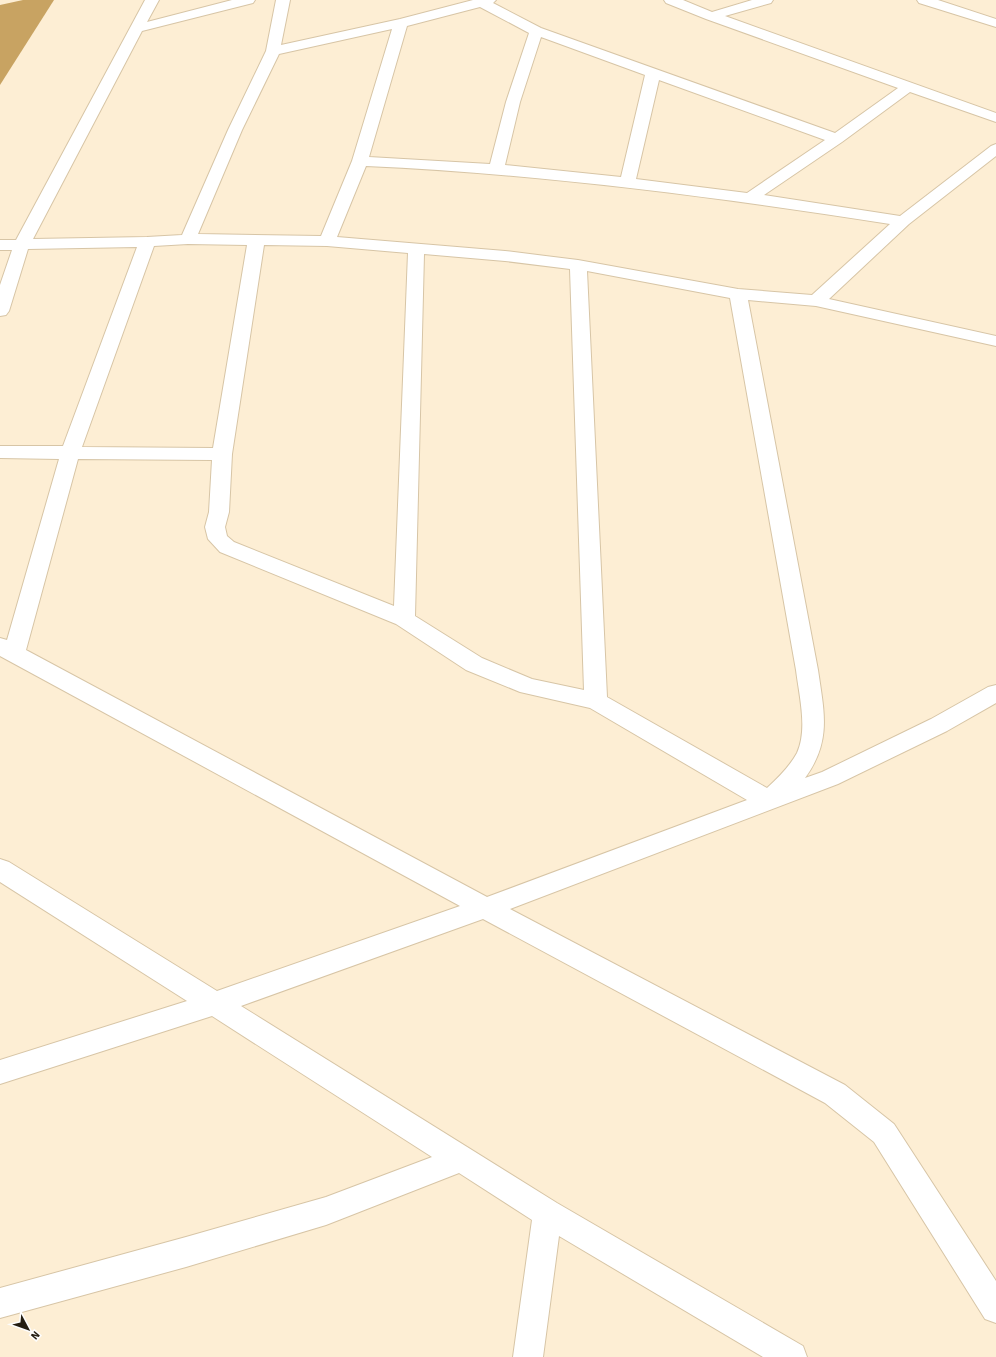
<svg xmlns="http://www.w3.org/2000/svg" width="996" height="1357" viewBox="0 0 996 1357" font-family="'Source Sans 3',sans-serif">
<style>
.forest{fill:#c8a362}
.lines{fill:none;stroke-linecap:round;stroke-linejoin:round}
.minor-casing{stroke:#d7c5a6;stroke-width:2}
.minor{fill:#fff;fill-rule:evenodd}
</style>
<rect width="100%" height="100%" fill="#fdeed4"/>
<path class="forest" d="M23,0H54L0,85V5Z"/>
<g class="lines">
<g class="minor-casing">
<path id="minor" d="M145,0H159L147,22L232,0H255L253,3L142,31L33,239L147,237L182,235L228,130L266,51L276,0H290L281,45L400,19L473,0H496L493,3L541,28L835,133L898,88L706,19L666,3L664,0H683L712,12L752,0H773L771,3L725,16L996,113V122L910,92L842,142L764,195L900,216L991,146L996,144V156L909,224L829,299L996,336V346L816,306L748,300L818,670C824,712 832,741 805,778L822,772L931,719L988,687L996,685V703L947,731L838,784L510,909L845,1085L894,1124L996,1281V1323L985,1319L874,1142L825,1103L483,919L241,1006L557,1203L803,1346L807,1357H763L559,1236L543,1357H513L532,1220L459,1173L326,1225L186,1267L0,1318V1288L186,1237L326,1197L432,1157L212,1016L0,1084V1060L187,1001L0,882V859L9,862L217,991L460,906L0,656V638L7,640L59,459L0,458V446H63L137,247L28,249L9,311L6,315L0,316V285L12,250H0V240H16ZM480,7L529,33L506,102L490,164L369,157L407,26ZM392,29L352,161L321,236L198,234L242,130L279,54ZM541,37L645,75L621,177L505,165L520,102ZM659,80L825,140L747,193L636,179ZM366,166C542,174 716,197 890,224L812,295L738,289L578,260L505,251L337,237ZM188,244L247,245L213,448L82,447L154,246ZM264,245L327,246L408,253L394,606L234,542L227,536L225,527L229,512L232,454ZM424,254L505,261L570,269L584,690L532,679L482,658L415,616ZM587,271L730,298L796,670C799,695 808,729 797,753C790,766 778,778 767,788L607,697ZM78,459L212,460L209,512L205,527L208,539L220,552L396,624L466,670L520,692L590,708L747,800L487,897L26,650Z
M917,0H938L996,19V27L919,3Z"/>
</g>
<use href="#minor" class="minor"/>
</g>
<g transform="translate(28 1329) rotate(131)" stroke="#fdfdfd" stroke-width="3" paint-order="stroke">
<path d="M0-3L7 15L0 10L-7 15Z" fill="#241d11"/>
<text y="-6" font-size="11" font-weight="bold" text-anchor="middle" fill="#241d11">N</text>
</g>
</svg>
